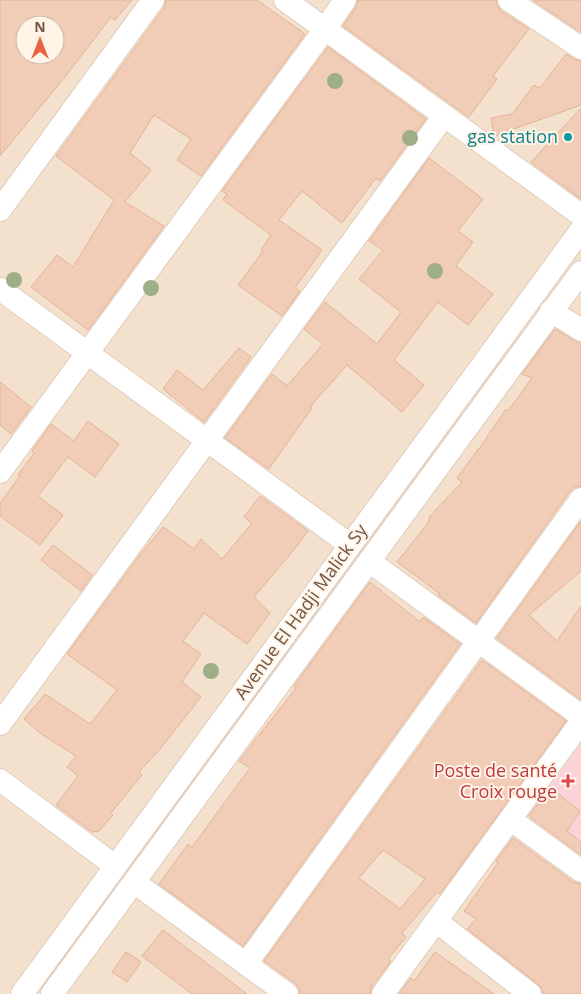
<svg xmlns="http://www.w3.org/2000/svg" width="581" height="994" viewBox="0 0 581 994" font-family="'Open Sans',sans-serif">
<style>
.residential{fill:#f3e1cd;fill-rule:evenodd}
.medical{fill:#fad2d7}
.building{fill:#f1ccb6;stroke:#e4b297;fill-rule:evenodd}
.lines{fill:none;stroke-linecap:round;stroke-linejoin:round}
.minor-casing{stroke:#e0cbbb;stroke-width:24}
.minor{stroke:#fff;stroke-width:22}
.tree{fill:#9eae87}
.culture-dot{fill:#0f9aa8;stroke:#fff4e5;stroke-width:2}
.health-dot{fill:#e0444e;stroke:#fff4e5;stroke-width:2}
.labels{text-anchor:middle;stroke-width:4;stroke-linejoin:round;paint-order:stroke}
.culture-label{font-size:18px;fill:#0d838f;stroke:#fff4e5;text-anchor:end}
.street-label{font-size:18px;fill:#725547;stroke:#fff4e5}
.health-label{font-size:18px;fill:#be3a42;stroke:#fff4e5;text-anchor:end}
</style>
<rect width="100%" height="100%" fill="#fcf0df"/>
<path class="residential" d="M0,0H581V994H0ZM25,25H55V55H25Z"/>
<path class="medical" d="M581,744V854L529,817Z"/>
<path class="building" d="M0,0H132L115,20L111,17L65,77L0,156ZM25,25H55V55H25Z
M166,0H257L305,34L201,176L177,160L191,139L154,115L130,153L151,170L125,202L164,226L88,330L31,287L57,255L73,267L114,200L56,156L164,8Z
M358,0H496L498,6L501,11L529,29L493,76L497,79L469,117L343,26L356,7Z
M533,0H581V32Z
M328,47L426,119L380,181L376,178L342,223L302,191L279,220L322,250L295,288L300,291L282,316L238,285L263,251L261,250L271,235L223,200L227,194L222,191Z
M566,54L574,59L581,61V105L494,136L491,118L512,114L534,85L540,88Z
M581,108V199L531,162Z
M429,158L483,199L458,231L473,242L456,266L493,294L468,325L438,302L394,360L424,385L402,412L347,365L310,407L312,408L269,469L225,438L272,374L287,386L323,344L304,329L325,302L377,344L401,312L359,279L383,250L369,241Z
M555,329L581,344V486L575,487L570,491L476,623L438,595L439,593L397,562L428,523L430,516L462,482L457,478L479,448V449L506,409L508,411L532,378L522,374Z
M239,348L251,357L204,422L163,389L177,370L203,390Z
M0,382L31,407L11,434L0,425Z
M88,421L119,444L95,477L68,457L38,496L63,515L40,545L0,516V503L20,476L18,475L34,453L32,451L51,424L74,441Z
M260,496L308,531L293,551L254,597L270,613L247,644L204,613L183,641L201,654L182,682L201,697L160,749L139,772L142,775L111,813L113,815L99,831L92,832L56,805L78,776L67,767L76,756L40,733L24,719L45,694L90,724L117,690L67,654L140,555L163,527L194,549L201,539L222,559L252,523L244,517Z
M581,521V571L529,615L557,641L581,606V700L497,638Z
M53,545L92,575L81,591L41,560Z
M370,582L420,622L423,617L460,644L243,946L159,884L188,844L192,847L250,768L239,761L296,688L294,686Z
M482,660L566,721L440,894L437,892L402,933L406,937L388,959L391,961L372,986L370,994H300L299,988L295,983L264,961ZM383,850L425,879L400,909L359,878Z
M550,787L580,811L567,831L581,842V855L529,816Z
M513,838L573,882L581,884V994H543L542,989L538,984L467,929L476,919L464,911L498,863L496,861Z
M163,930L247,994H192L142,956Z
M126,952L141,962L127,982L112,972Z
M435,952L494,994H399L411,978L414,981Z"/>
<g class="lines">
<g class="minor-casing">
<path id="minor" d="M285,0L581,215
M509,0L581,48
M0,210L153,0
M0,289L350,545
M551,311L581,330
M0,472L325,29L345,0
M369,561L581,716
M0,724L444,116
M0,780L115,866
M510,819L581,871
M134,882L287,994
M436,921L530,994
M246,964L581,499
M22,994L581,230
M52,994L581,272
M383,994L581,722"/>
</g>
<use href="#minor" class="minor"/>
</g>
<g class="tree">
<circle cx="335" cy="81" r="8"/>
<circle cx="410" cy="138" r="8"/>
<circle cx="435" cy="271" r="8"/>
<circle cx="14" cy="280" r="8"/>
<circle cx="151" cy="288" r="8"/>
<circle cx="211" cy="671" r="8"/>
</g>
<circle class="culture-dot" cx="568" cy="137" r="5"/>
<path class="health-dot" d="M565.5 773.5h5v5h5v5h-5v5h-5v-5h-5v-5h5z"/>
<g class="labels">
<g class="culture-label">
<text x="558" y="143">gas station</text>
</g>
<g class="street-label">
<text transform="translate(301 612) rotate(-54)" y="6">Avenue El Hadji Malick Sy</text>
</g>
<g class="health-label">
<text x="557" y="777">Poste de santé<tspan x="557" dy="21">Croix rouge</tspan></text>
</g>
</g>
<g transform="translate(40 40)"><circle r="24" fill="#fff4e5" stroke="#c7b4a6"/>
<path d="M0-4L9 19L0 12L-9 19Z" fill="#e76343"/>
<text y="-8" font-size="14" font-weight="bold" text-anchor="middle" fill="#725547">N</text>
</g>
</svg>
